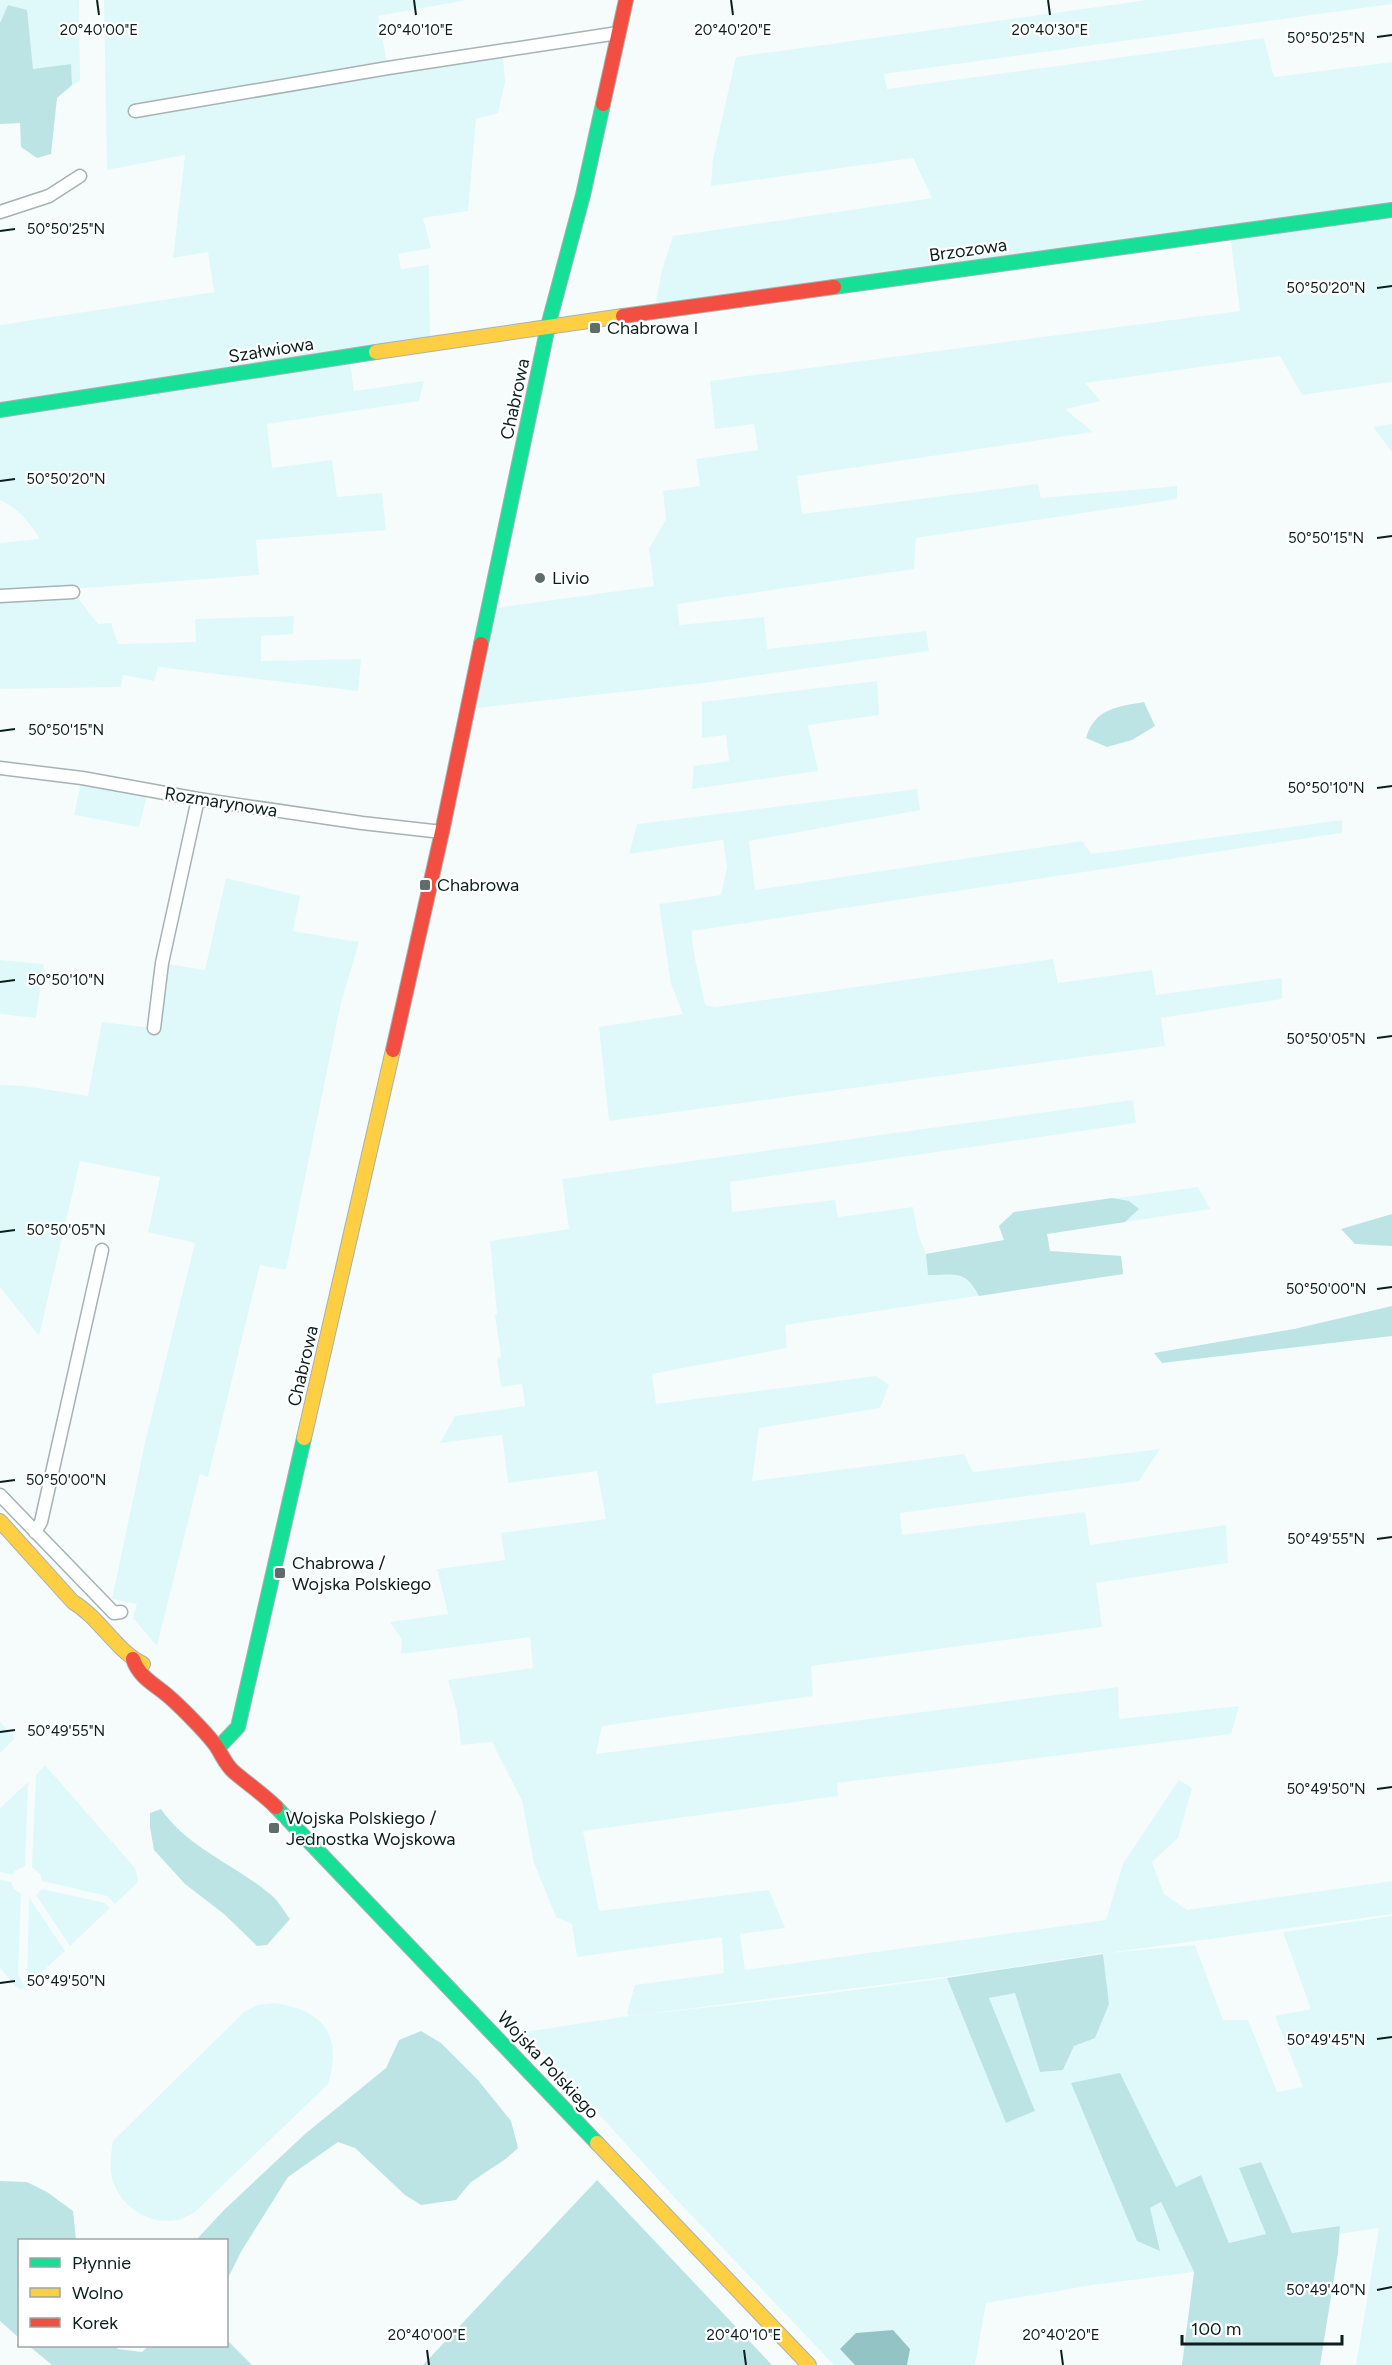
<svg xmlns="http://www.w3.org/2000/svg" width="1392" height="2365" viewBox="0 0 1392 2365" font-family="Figtree,sans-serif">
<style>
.green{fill:#dff9fa;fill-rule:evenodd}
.forest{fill:#bde4e5}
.water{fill:#94c3c5}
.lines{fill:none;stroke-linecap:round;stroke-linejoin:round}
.street-casing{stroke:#a7b2b3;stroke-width:15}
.fast-casing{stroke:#a7b2b3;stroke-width:16}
.slow-casing{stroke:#a7b2b3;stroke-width:16}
.jam-casing{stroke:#a7b2b3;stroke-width:16}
.street{stroke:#feffff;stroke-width:12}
.fast{stroke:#16e098;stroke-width:14}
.slow{stroke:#ffcf43;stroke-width:14}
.jam{stroke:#f24e42;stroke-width:14}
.ticks{fill:none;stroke:#0c1f1f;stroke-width:2}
.poi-dot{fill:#5e6c6c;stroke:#fff;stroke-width:2}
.labels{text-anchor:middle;stroke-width:4.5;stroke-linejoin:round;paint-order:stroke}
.street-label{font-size:18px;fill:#0c1f1f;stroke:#fff}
.poi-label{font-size:18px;fill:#0c1f1f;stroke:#fff;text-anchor:start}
.ticks-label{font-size:15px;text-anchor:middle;fill:#0c1f1f;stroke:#fff;stroke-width:4.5;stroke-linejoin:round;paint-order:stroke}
</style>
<rect width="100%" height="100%" fill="#f6fcfc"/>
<path class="green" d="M0,0H79L80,81L72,85L70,64L33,70L8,5L0,23Z
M104,0H467L378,16L388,68L503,56L505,82L498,113L476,119L468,211L423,218L431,248L398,254L401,269L429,265L430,338L655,307L662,270L673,236L932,198L913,158L711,186L713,159L736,57L1147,0H1392V4L884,74L887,89L1264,38L1274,77L1392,62V382L1302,395L1280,356L1085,383L1101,401L1065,409L1093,432L797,476L802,514L1038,484L1041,498L1177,486V499L916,538L914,569L677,604L679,625L764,617L767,649L926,631L929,651L704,683L468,709L489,609L654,586L649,549L666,519L663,491L700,486L696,459L758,450L754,424L715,429L710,381L1240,311L1230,235L350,362L354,391L424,381L419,401L267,424L272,468L332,460L337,497L382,493L386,530L256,540L259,575L71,589L98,624L111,623L118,644L196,642L195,619L294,616L293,634L261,636V661L361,659L358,691L158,667L154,681L123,675L121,687L0,689V543L40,539C29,522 18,508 0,500V325L214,292L208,252L173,258L185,155L107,170Z
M1392,424V452L1373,427Z
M877,681L879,715L808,725L818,771L692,789L694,766L729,761L726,735L702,738V702Z
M82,778L198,799L147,796L139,827L74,815Z
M917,789L920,810L749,841L755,890L1082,841L1091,854L1342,820V833L692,931C692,956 701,980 705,1005L715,1007L1053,959L1058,983L1152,970L1156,995L1282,978V999L1161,1018L1165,1046L609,1121L599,1027L683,1014L671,984L659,904L721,895L727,867L723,840L629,854L637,824Z
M226,878L300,896L293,931L359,942L341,1003L286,1270L260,1265L208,1477L200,1474L157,1646L133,1618L137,1604L112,1599L146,1438L195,1243L148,1232L160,1177L80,1161L39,1336L0,1287V1085L24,1086L88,1096L102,1022L153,1028L162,963L205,970Z
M0,960L44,964L36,1018L0,1014Z
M1133,1100L1136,1123L730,1182L732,1212L835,1200L838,1217L913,1207L918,1234L926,1254L1004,1240L999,1226L1014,1212L1198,1187L1210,1209L1047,1234L1050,1251L1121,1256L1123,1274L785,1325L787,1348L652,1374L656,1404L876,1376L889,1385L880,1408L759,1428L752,1481L964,1454L973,1472L1160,1449L1139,1481L900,1513L902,1535L1085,1512L1090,1545L1226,1525L1228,1563L1096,1583L1102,1627L811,1666L813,1696L602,1726L596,1754L1118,1687L1119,1719L1239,1706L1231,1734L837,1783L838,1796L583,1831L599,1911L769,1890L785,1928L740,1934L745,1970L1106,1920L1123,1864L1179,1780L1192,1788L1178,1838L1152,1862L1164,1894L1187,1910L1392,1881V1914L1107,1953L1195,1945L1223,2020H1248L1277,2092L1303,2087L1275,2016L1311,2009L1283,1932L1392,1916V2365H1356L1379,2228L1339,2234V2226L1292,2233L1260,2162L1239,2168L1267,2234L1229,2243L1201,2175L1176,2188L1150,2208L1161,2202L1194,2272L1093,2285L986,2303L975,2365H834L674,2197L524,2032L629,2016L627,2013L635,1985L724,1973L722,1937L577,1957L572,1924L556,1917L534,1863L522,1801L492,1742L461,1745L457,1712L448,1680L533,1668L530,1637L401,1654L402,1640L390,1622L448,1614L437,1569L505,1560L501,1533L606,1519L597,1471L508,1483L502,1435L440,1443L455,1416L525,1406L522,1384L501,1387L497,1358L501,1357L495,1315L497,1314L490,1241L569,1229L562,1179ZM1103,1953L1109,2004L1074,2046L1063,2070L1040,2071L1015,1992L989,1998L1035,2111L1006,2122L947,1978L792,1998L630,2016L976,1973Z
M0,1722L15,1738L0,1753Z
M45,1765L135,1868L138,1879L137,1883L115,1904L107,1896L42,1881L40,1874L32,1867L36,1775Z
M28,1782L25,1866L15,1871L12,1875L0,1872V1808Z
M0,1880L11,1882L14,1889L21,1894L18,1975L25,1987L22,1990L17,1988L0,1968Z
M42,1889L105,1903L110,1908L70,1946L36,1895Z
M29,1897L65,1951L31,1982L27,1977Z
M274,2003C324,2010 343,2035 328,2084L194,2213C189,2215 182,2219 177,2220C149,2226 119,2206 112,2178C109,2166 111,2153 113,2141L245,2011L258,2005Z"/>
<path class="forest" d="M8,5L27,10L33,69L71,64L72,85L57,98L51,154L37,158L21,147L20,123L0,124V23Z
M1144,702L1155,726L1132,740L1107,747L1086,738C1095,708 1117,707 1144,702Z
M1112,1198L1129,1201L1139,1209L1125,1222L1047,1234L1050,1251L1121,1256L1123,1274L979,1296C965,1269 956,1275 928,1275L926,1254L1004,1240L999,1226L1014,1212Z
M1392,1214V1246L1355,1244L1341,1229Z
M1392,1306V1336L1162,1363L1154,1353L1294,1329Z
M161,1809C188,1848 234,1864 270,1894C278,1900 284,1911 290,1919L267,1945L257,1946L224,1914L185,1884L154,1850L150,1827V1813Z
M1103,1954L1109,2004L1095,2038L1074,2046L1063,2070L1040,2072L1015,1993L989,1998L1035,2111L1006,2123L947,1978Z
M421,2031L441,2043L478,2080L511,2121L518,2148L507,2158L471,2182L456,2200L421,2205L405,2195L355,2148L338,2142L288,2177L242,2250L227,2280L226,2240H196L224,2210L305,2134L386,2068L399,2040Z
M1120,2073L1176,2187L1201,2175L1229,2243L1266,2234L1239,2168L1261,2162L1292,2233L1340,2226L1338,2253L1320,2365H1182L1194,2272L1161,2202L1150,2208L1160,2251L1137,2241L1071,2083Z
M597,2180L772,2365H423Z
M0,2181L27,2182L47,2192L73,2211L76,2240H20L19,2338L0,2321Z
M227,2340L252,2365H52L29,2346H115L118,2349L142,2352L148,2346H226Z"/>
<path class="water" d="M893,2330L910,2349L907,2365H855L840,2349L856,2333Z"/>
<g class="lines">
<g class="street-casing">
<path id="street" d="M135,111L388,68L618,33
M0,212L49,196L80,176
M0,596L73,592
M0,768L82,778L198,799L362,823L442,832
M154,1028L162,963L198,799
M0,1495L114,1613L121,1612
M35,1532L41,1522L102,1250"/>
</g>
<g class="fast-casing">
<path id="fast" d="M834,287L1392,210
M0,410L376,352
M481,644L548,326L583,195L603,104
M218,1748L238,1727L304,1438
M276,1807L597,2143"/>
</g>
<g class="slow-casing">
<path id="slow" d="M376,352L623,316
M304,1438L393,1050
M0,1521L73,1602C100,1618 115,1650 143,1664
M597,2143L809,2365"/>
</g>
<g class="jam-casing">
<path id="jam" d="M603,104L626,0
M623,316L834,287
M393,1050L442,832L481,644
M133,1659C139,1677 154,1684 167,1695C179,1705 211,1737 218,1749C223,1757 226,1765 234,1772C248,1784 263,1794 276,1807"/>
</g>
<use href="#street" class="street"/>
<use href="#fast" class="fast"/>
<use href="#slow" class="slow"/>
<use href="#jam" class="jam"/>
</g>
<path class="ticks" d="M97,0L99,15M414,0L416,15M731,0L733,15M1048,0L1050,15M1377,37L1392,35M0,231L15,229M1377,288L1392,286M0,481L15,479M1377,538L1392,536M0,731L15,729M1377,788L1392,786M0,982L15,980M1377,1038L1392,1036M0,1232L15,1230M1377,1289L1392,1287M0,1482L15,1480M1377,1539L1392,1537M0,1732L15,1730M1377,1789L1392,1787M0,1983L15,1981M1377,2039L1392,2037M1377,2290L1392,2287M427,2350L429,2365M744,2350L746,2365M1061,2350L1063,2365"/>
<g class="poi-dot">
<rect x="589" y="322" width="12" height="12" rx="3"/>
<circle cx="540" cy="578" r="6"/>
<rect x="419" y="879" width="12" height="12" rx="3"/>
<rect x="274" y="1567" width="12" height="12" rx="3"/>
<rect x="268" y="1822" width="12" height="12" rx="3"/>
</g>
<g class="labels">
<g class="street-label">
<text transform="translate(968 250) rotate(-8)" y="6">Brzozowa</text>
<text transform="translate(271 350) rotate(-9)" y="6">Szałwiowa</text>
<text transform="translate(515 399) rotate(-78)" y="6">Chabrowa</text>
<text transform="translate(221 802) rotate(9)" y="6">Rozmarynowa</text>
<text transform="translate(303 1366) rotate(-77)" y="6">Chabrowa</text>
<text transform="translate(548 2065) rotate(47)" y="6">Wojska Polskiego</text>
</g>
<g class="poi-label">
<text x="607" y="334">Chabrowa I</text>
<text x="552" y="584">Livio</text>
<text x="437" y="891">Chabrowa</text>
<text x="292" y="1569">Chabrowa /<tspan x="292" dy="21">Wojska Polskiego</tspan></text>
<text x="286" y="1824">Wojska Polskiego /<tspan x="286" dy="21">Jednostka Wojskowa</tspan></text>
</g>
</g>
<g class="ticks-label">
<text x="99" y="35">20°40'00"E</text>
<text x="416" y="35">20°40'10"E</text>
<text x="733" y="35">20°40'20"E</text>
<text x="1050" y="35">20°40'30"E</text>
<text x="1326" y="43">50°50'25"N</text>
<text x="66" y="234">50°50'25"N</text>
<text x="1326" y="293">50°50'20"N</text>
<text x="66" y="484">50°50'20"N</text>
<text x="1326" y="543">50°50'15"N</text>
<text x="66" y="735">50°50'15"N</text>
<text x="1326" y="793">50°50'10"N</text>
<text x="66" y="985">50°50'10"N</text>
<text x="1326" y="1044">50°50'05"N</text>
<text x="66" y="1235">50°50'05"N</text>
<text x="1326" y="1294">50°50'00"N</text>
<text x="66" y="1485">50°50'00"N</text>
<text x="1326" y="1544">50°49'55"N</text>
<text x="66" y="1736">50°49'55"N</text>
<text x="1326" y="1794">50°49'50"N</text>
<text x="66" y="1986">50°49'50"N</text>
<text x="1326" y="2045">50°49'45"N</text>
<text x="1326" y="2295">50°49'40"N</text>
<text x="427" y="2340">20°40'00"E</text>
<text x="744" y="2340">20°40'10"E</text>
<text x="1061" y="2340">20°40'20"E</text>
</g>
<rect x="18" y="2239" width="210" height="108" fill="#ffffff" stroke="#9ea5a5" stroke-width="1.5"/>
<rect x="30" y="2258" width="30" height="9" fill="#16e098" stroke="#9ea5a5" stroke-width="1.5"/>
<text x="72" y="2269" font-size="18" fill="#0c1f1f">Płynnie</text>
<rect x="30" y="2288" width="30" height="9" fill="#ffcf43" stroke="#9ea5a5" stroke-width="1.5"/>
<text x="72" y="2299" font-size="18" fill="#0c1f1f">Wolno</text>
<rect x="30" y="2318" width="30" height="9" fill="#f24e42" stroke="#9ea5a5" stroke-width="1.5"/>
<text x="72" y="2329" font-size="18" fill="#0c1f1f">Korek</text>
<path d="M1182 2335v9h160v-9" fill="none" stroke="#0c1f1f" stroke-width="3"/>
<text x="1191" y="2335" font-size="18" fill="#0c1f1f" stroke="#ffffff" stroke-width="4.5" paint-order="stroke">100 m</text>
</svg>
